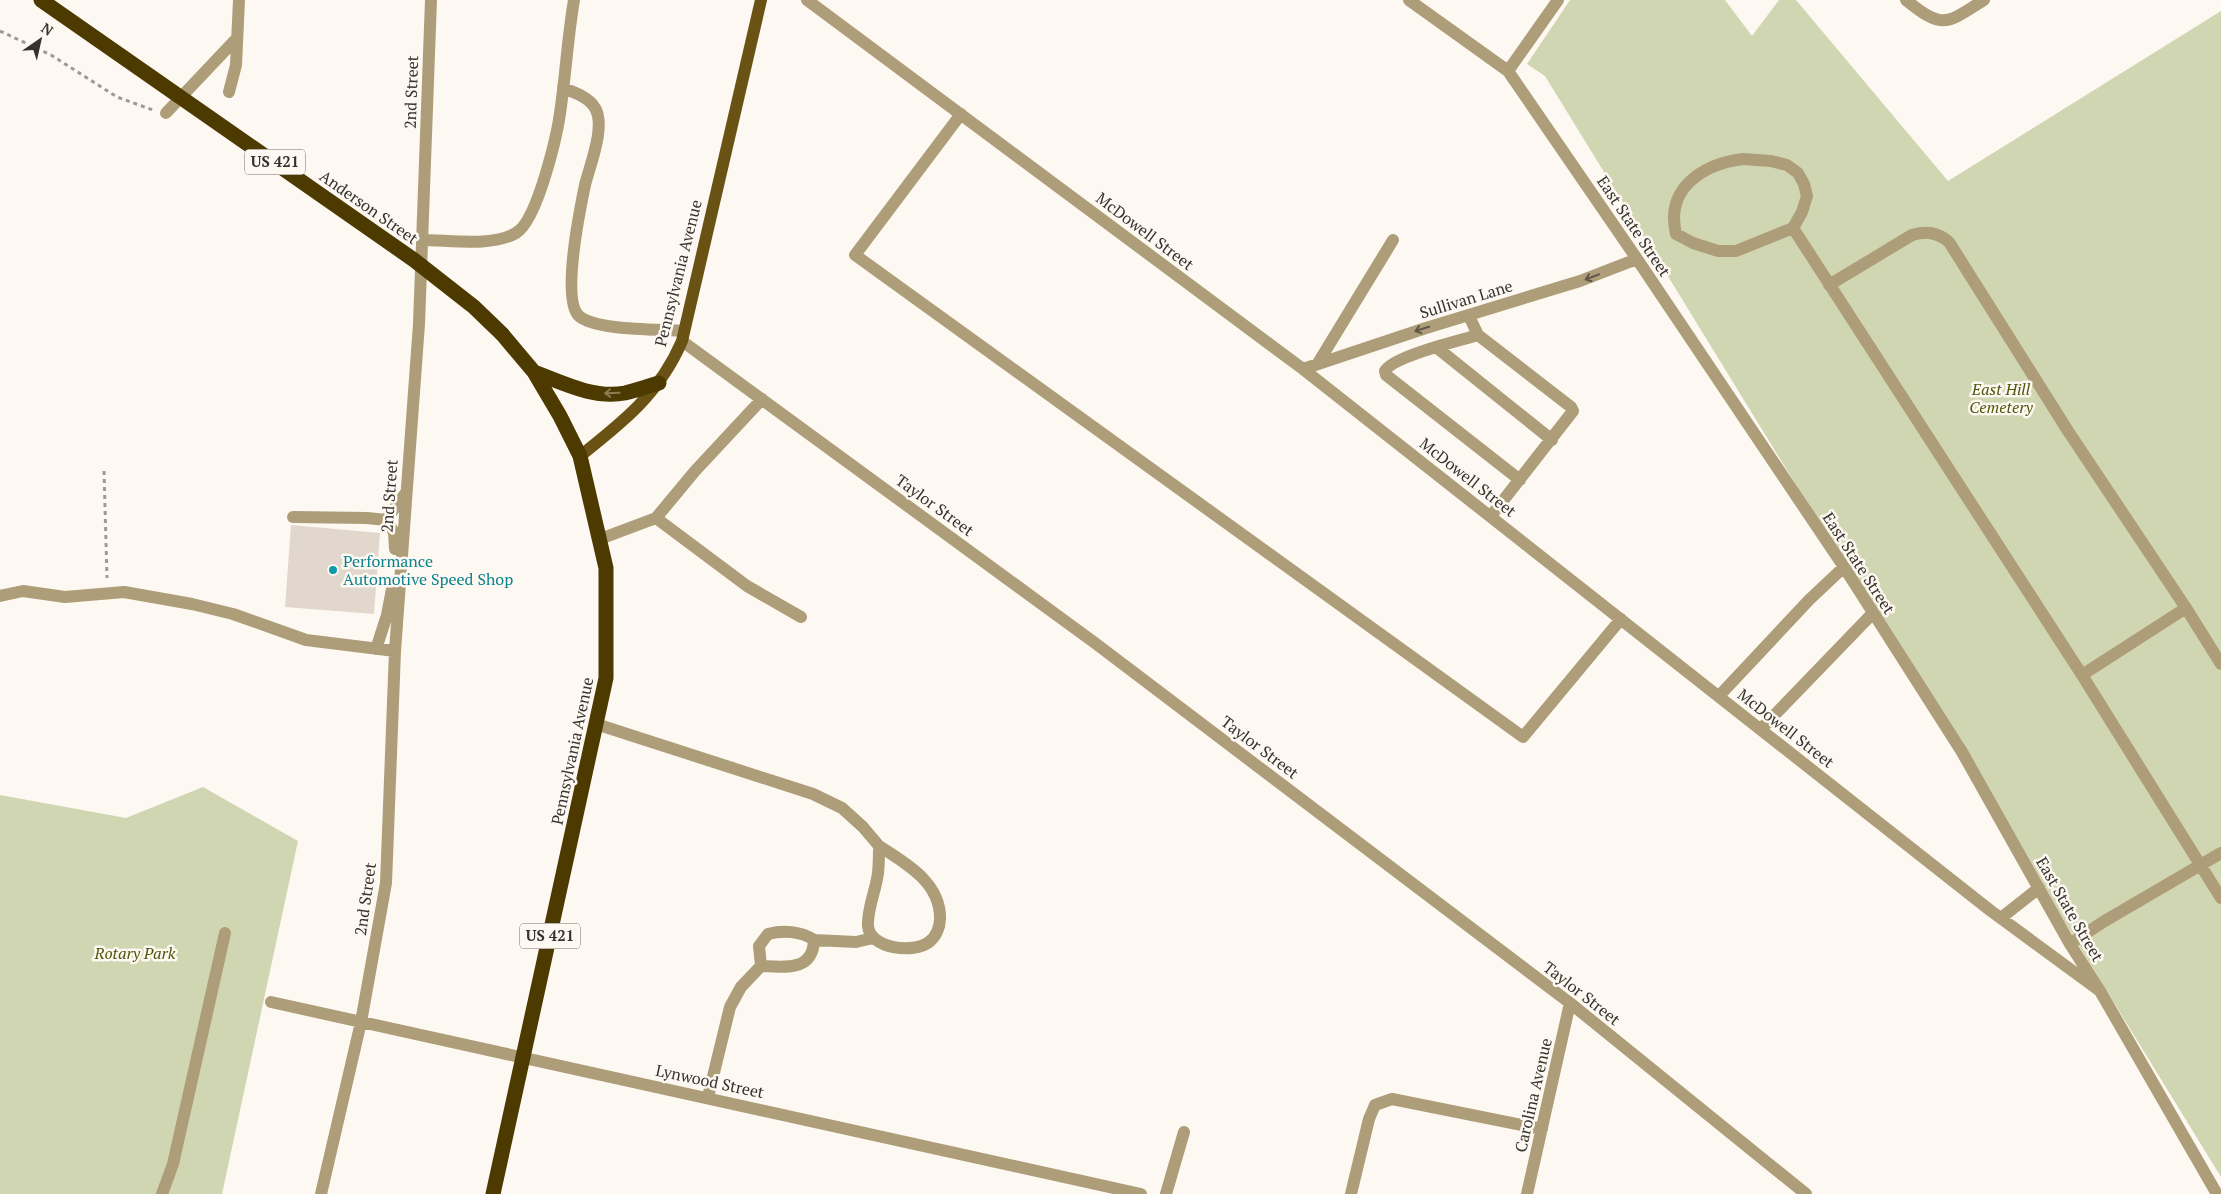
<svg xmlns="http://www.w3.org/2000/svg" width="2221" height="1194" viewBox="0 0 2221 1194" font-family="'PT Serif',serif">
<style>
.green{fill:#d1d6b2}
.building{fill:#e1d7cc}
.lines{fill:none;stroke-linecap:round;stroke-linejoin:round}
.path{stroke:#9e9994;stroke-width:3;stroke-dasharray:4 4;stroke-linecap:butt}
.minor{stroke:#ad9d78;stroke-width:12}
.major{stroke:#695214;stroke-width:12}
.highway{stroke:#4d3a00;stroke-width:15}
.highway-bridge{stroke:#4d3a00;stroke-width:15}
.oneway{stroke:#605748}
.oneway2{stroke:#8b7c54}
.culture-dot{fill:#0f9aa8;stroke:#fdf8f1;stroke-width:2}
.labels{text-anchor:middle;stroke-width:5;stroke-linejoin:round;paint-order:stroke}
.shield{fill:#fdf8f1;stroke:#726d68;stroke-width:1}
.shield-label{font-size:15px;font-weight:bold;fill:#36322e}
.street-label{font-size:16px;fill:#36322e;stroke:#fdf8f1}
.park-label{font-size:16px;font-style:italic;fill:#51570c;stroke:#fdf8f1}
.culture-label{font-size:16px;fill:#0d838f;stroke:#fdf8f1;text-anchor:start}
</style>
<rect width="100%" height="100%" fill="#fdf8f1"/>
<path class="green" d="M1570,0H1725L1752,36L1779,0H1796L1948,181L2221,11V1177L1545,76L1527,64Z
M203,787L298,841L222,1194H0V795L126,818Z"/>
<path class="building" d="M291,525L380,533L374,614L285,607Z"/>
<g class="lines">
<path class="path" d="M0,31L51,55L117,97L153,110
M104,471L107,578"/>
<path class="minor" d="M807,0L1303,369L1991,911L2100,991
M1409,0L1508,71L1637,259L1844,567L1962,752L2070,944L2100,991L2217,1194
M1906,0C1943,30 1946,24 1984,0
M1508,71L1558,0
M563,88C573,92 589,97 595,108C606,126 590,165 585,185C580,209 561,300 579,316C596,331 660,329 684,331
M229,92L236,65L239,0
M166,113L237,38
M961,114L855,255L1523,737L1621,619
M1743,159L1771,161L1787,165L1798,173L1804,184L1807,196L1802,212L1793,228L1736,251H1718L1693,243L1676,234C1665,188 1703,164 1743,159Z
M1793,228L2082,675L2221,898
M422,240C450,240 492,247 516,233C538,220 558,132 561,106C566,70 568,35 574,0
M1829,285L1912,235C1926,231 1937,232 1949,242L2068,431L2186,608L2221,664
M1469,316L1478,335L1571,407L1573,411L1491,516
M1478,335C1459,341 1393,356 1385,371L1386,375L1520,480
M682,341L1095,643L1570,1003L1806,1194
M1436,347L1552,440
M1318,363L1393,240
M1303,369L1426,328L1580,281L1637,259
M293,517L367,518L386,520L394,532L395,549
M656,518L747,586L801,617
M386,520L405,494
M600,539L656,518L695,471L762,399
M0,596L23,591L65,597L124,592L192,604L233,614L306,640L395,651
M376,649L387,615L393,584
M2082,675L2186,608
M1719,696L1809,600L1844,567
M596,724L813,794L842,808L863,827L879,846C879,855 879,864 878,873C876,890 867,909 868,926C870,949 914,954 929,942C936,937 940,927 940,919C941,883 906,863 879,846
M1761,729L1873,613
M2001,918L2039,888
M814,940L856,942L873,938
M2070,944L2103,922L2221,853
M271,1002L1141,1194
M708,1097L730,1007L741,987L761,966C784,967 813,972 814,940C801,931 783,930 768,934L759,946L761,966
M162,1194L173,1164L225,933
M321,1194L361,1022L386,883L395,651L419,324L431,0
M1166,1194L1184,1132
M1351,1194L1369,1119L1375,1105L1392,1099L1542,1129
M1527,1194L1570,1003"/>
<path class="major" d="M580,456C623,422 660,393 682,341L761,0"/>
<path class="highway" d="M534,372C563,383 594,399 625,393C637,390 648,386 659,383
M493,1194L606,678V568L580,456L560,416L534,372L502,334"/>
<path class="highway-bridge" d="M41,0L414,260L474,307L502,334"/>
</g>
<defs><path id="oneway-shaft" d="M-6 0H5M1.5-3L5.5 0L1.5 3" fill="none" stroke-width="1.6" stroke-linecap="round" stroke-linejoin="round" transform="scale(1.25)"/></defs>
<g class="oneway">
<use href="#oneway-shaft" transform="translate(1592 277) rotate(159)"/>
<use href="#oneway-shaft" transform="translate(1422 329) rotate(163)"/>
</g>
<use class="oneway2" href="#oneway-shaft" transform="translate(612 393) rotate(178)"/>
<circle class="culture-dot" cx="333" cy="570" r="5"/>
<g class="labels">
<g class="shield">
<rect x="245" y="149.5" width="60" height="25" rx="4"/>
<rect x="520" y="923.5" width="60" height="25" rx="4"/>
</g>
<g class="shield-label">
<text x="275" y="167">US 421</text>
<text x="550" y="941">US 421</text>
</g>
<g class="street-label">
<text transform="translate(411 92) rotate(-88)" y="6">2nd Street</text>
<text transform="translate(369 207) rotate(35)" y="6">Anderson Street</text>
<text transform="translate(1634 226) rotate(56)" y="6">East State Street</text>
<text transform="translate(1145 231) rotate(37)" y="6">McDowell Street</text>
<text transform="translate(678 273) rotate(-76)" y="6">Pennsylvania Avenue</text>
<text transform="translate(1466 299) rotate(-17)" y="6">Sullivan Lane</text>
<text transform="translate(1468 477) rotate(38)" y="6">McDowell Street</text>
<text transform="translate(389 496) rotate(-86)" y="6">2nd Street</text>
<text transform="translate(935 505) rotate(36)" y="6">Taylor Street</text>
<text transform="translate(1859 563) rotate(57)" y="6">East State Street</text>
<text transform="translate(1786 728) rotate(38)" y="6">McDowell Street</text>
<text transform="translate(1260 747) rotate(37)" y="6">Taylor Street</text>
<text transform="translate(572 751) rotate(-78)" y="6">Pennsylvania Avenue</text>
<text transform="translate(365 899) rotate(-82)" y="6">2nd Street</text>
<text transform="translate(2070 909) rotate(60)" y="6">East State Street</text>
<text transform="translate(1582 993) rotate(38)" y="6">Taylor Street</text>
<text transform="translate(710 1081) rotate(12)" y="6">Lynwood Street</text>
<text transform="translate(1533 1095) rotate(-77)" y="6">Carolina Avenue</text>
</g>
<g class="park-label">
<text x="2001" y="395">East Hill<tspan x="2001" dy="18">Cemetery</tspan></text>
<text x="135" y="959">Rotary Park</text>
</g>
<g class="culture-label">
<text x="343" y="567">Performance<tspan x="343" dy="18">Automotive Speed Shop</tspan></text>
</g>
</g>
<g transform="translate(40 40) rotate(34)" stroke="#fdf8f1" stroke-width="4" paint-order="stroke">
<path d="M0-4L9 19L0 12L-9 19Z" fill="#36322e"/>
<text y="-8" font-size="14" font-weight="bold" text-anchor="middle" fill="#36322e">N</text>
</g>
</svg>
